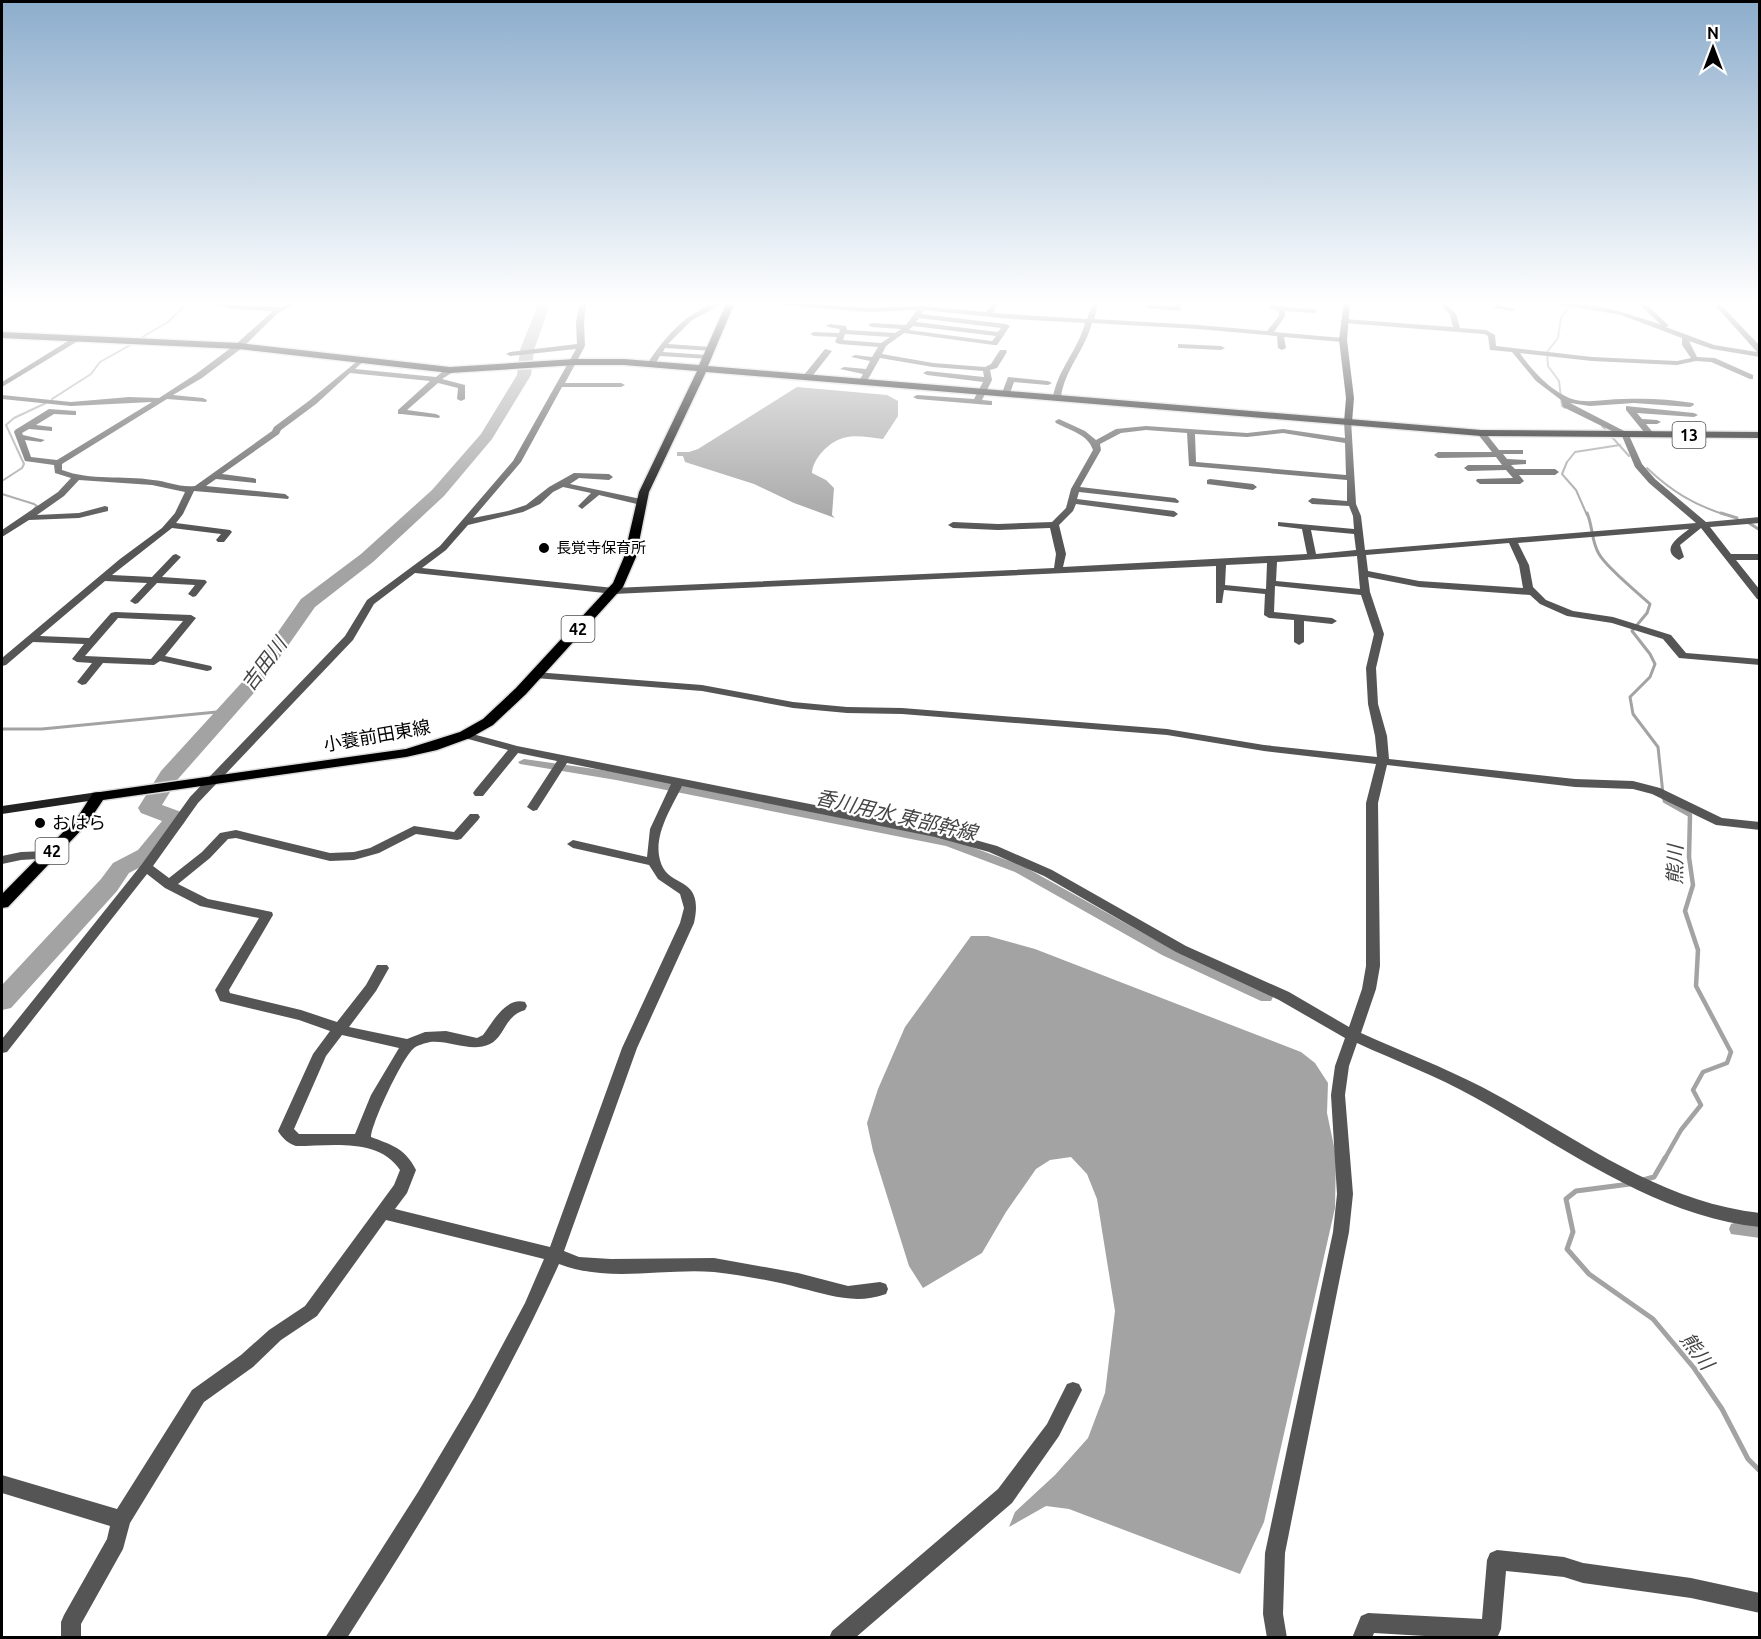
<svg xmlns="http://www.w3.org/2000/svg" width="1761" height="1639" viewBox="0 0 1761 1639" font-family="Ubuntu,'Noto Sans JP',sans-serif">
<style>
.water{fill:#a3a3a3}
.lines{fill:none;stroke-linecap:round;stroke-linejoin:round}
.stream-far3{stroke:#a3a3a3;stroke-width:2}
.stream-far2{stroke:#a3a3a3;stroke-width:3}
.stream-far1{stroke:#a3a3a3;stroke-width:4.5}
.stream{stroke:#a3a3a3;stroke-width:5}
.canal{fill:#a3a3a3;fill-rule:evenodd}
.river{fill:#a3a3a3;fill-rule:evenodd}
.primary-casing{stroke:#dbdbdb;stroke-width:3}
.street{fill:#555;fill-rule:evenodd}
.secondary{fill:#222;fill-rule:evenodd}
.primary{fill:#000;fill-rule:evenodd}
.poi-dot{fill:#000;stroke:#fff;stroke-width:2}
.labels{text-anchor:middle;stroke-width:4.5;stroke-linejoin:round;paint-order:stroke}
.far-poi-label{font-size:15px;fill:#000;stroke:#fff;text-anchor:start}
.shield{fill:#fff;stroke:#4c4c4c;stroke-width:1.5}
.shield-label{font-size:16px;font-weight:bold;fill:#000}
.street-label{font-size:18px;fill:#000;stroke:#fff}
.poi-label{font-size:18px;fill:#000;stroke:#fff;text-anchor:start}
.water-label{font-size:20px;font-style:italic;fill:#444;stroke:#fff}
</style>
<rect width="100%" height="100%" fill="#fff"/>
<path class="water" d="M797,387L887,395L898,401V416L883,439C871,438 855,434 843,438C829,442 813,458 812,473L826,480L834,488L832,515L835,518L794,503L754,484L685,462L683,456H677V452H689L698,449Z
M971,936H988L1035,949L1301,1052L1315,1063L1328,1083L1327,1113L1336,1156L1335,1208L1264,1522L1240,1574L1069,1509L1046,1506L1009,1527L1015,1512L1055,1475L1088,1438L1105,1393L1115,1311L1097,1199L1087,1174L1071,1157L1050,1160L1036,1169L1006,1212L982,1253L923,1288L909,1266L873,1151L867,1123L878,1089L905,1027Z"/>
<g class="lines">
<path class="stream-far3" d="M139,339L168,322L189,302
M52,399L91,374L100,362L132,344
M1565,408L1562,406L1559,381L1548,366L1547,352L1558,338L1561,318L1569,306L1568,302
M1602,426L1629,456
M1647,468C1671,491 1694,505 1726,515
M2,481L22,468L24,464L6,425L14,418L46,403
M2,494L34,504L37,506L34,509
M1587,515L1576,490L1562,474L1567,462L1575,452L1620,445"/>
<path class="stream-far2" d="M1587,513C1593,526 1591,541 1599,554C1607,568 1637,592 1650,604L1647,613L1632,631L1650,654L1655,664L1650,677L1630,697L1633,714L1658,747L1663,794
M1721,513L1737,518
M1749,523L1760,530
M2,729H42L227,711"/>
<path class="stream-far1" d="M1662,792L1665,801L1690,815L1689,857L1693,885L1685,911L1698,950L1696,986L1731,1052L1727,1063L1703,1072L1693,1090L1701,1105L1681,1130L1664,1160"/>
<path class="stream" d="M1643,1180L1654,1177L1665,1158
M1630,1184L1576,1191L1566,1199L1573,1232L1567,1249L1589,1274L1653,1319L1694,1368L1722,1409L1748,1459L1760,1471"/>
<path class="canal" d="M524,759L616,772L953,840L1023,866L1172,949L1271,993L1273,997L1271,1001H1261L1162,955L1015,872L946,846L616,780L520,764L518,762Z
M1737,1222L1760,1224V1238L1731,1234L1729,1229L1731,1224Z"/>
<path class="river" d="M539,302H551L534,350L531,375L492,439L444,496L373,562L315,607L259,687L178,779L162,805L184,813L187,818L184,823L154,860L129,873L117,891L11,1008L2,1010V985L101,879L113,863L138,850L162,821L141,813L138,808L161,771L245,679L301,599L361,554L432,490L481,434L517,375L520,350Z"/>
<g class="primary-casing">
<path id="primary" d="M727,302H735L708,366L1481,430L1760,432V438L1481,436L706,372L649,492L636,557L623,587L526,694L493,725L470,738L437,750L406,757L103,800L87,824L8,907L2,908V894L77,818L93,793L406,749L460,732L483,719L516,688L613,583L624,557L639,492L697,371L624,365H575L450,373L239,349L2,338V332L239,343L450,367L575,359H624L699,365Z"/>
</g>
<path class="street" d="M213,302H221L232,305L281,307L292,302H299L278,313L242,348L202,378L173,395L203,398L207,400L206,402L167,399L62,464V470C91,481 122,475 153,480C167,481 180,488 195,486L272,431L274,427L310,400L361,358L365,360L355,369L436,377L447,368H453V372L442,379L465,385V399L461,401L457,399L458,388L438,383L407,410L436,414L440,416L439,418L401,414H398V410L430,381L350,373L316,404L281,430L279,434L222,474L253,478L256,479V483L216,479L206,486L285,494L289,497L288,499L194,491L183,514L176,523L230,530L232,532L224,542H218L216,540L221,534L172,528L112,575L152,577L173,555L176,554L181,557L162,577L205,580L207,582L196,596L193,597L188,594L195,585L157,583L138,603L135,604L130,601L147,583L105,581L40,636L89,638L111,613L115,612L191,615L196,618L165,656L211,666L212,668L211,670L207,671L160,661L154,665L103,663L86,684L82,685L77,682L92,663L77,662L72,659L84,644L33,642L6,665L2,666V658L120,559L162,528L175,513L185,492L152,485L79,480L64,496L37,515L79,513L105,506L108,507V511L79,518L29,520L2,537V530L58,492L71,478L55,473L54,465L25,461L14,432L15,430L49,409L76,411V415H73L54,414L36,425L52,427V431L29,429L22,433L23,435L45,440L41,442L25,440L31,457L57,460L152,402L71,406L2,399V395L71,402L129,397L159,398L196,374L236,344L273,311L231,309ZM118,618L183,621L151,659L85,656Z
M580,302H586L584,322L585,346L565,383H621L625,385L621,387H562L521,462L473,518L508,511L526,505L549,487L574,473L609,474L613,477L609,480L579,478L570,484L641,499L645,502L641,505L599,495L582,509L578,506L591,493L563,487L553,492L540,504L523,512L468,525L446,550L422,568L614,588L1054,568L1056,554L1050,528L998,530L953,528L948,525L953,522L998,524L1052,522L1066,508L1071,489L1093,450C1088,434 1069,430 1056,423L1055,421L1059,419L1085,431L1096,440L1116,429L1146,426L1247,433L1283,429L1345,438L1344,422L1351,420L1356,504L1361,516L1365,550L1696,523L1649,483L1635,467L1622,436L1563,407L1561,400L1536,381L1512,352L1490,350L1488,336L1484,334L1344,323L1340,321L1344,319L1453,327L1450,315L1438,302H1444L1456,314L1460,328L1486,330L1495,335L1496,346L1592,357L1677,361L1691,358L1682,345V338L1621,315L1546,302C1582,299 1628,313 1661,325L1637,302H1644L1667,324L1669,325L1666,327L1714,345L1757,352L1712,302H1718L1760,346V357L1712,349L1689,341L1697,357L1715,358L1753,375V379H1750L1711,362L1696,361L1677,365L1592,361L1520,353C1531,370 1552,392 1572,399C1587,404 1607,399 1623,399C1645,398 1671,399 1693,403L1694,405L1690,407L1634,403L1590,406L1570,403L1628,433L1642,464L1655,479L1706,522L1760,517V523L1710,527L1731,554H1760V560H1736L1760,590V600L1757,599L1701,528L1680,545L1684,557L1679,560C1659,549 1679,537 1689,529L1518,543L1529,565L1533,587L1546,600L1573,611L1613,617L1671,635L1686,653L1760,659V665L1679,658L1663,639L1612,623L1567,616L1540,604L1530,595L1419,587L1368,577L1370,592L1384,634L1376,668L1378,704L1387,736L1389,759L1575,779L1633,781L1660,788L1722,818L1760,822V830L1716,825L1652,794L1633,789L1575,787L1387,765L1378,803L1380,966L1376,989L1361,1033C1401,1051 1443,1067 1482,1087C1572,1134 1656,1202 1760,1213V1227C1655,1216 1564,1147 1474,1097C1437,1076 1396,1061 1357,1043L1349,1066L1345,1095L1353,1194L1349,1232L1285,1553L1283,1614L1287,1638H1267L1263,1614L1265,1553L1333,1232L1337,1194L1331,1095L1335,1066L1345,1038L1279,1000L1176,952L1044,876L989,852L935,837L682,786C672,807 653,835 660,860C667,890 705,873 694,923L637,1048L564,1251L579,1257L611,1259L714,1258L798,1273L848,1286L880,1282L886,1284L888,1289L886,1294C855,1305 830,1295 800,1288C774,1281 741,1275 714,1272C663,1268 608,1283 559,1264C500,1395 425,1517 347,1638H325L418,1492L474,1398L525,1303L544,1259L386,1220L317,1316L281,1340L253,1367L204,1402L130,1523L123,1549L81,1624V1638H61V1622L64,1615L107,1539L110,1526L2,1493V1475L117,1509L192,1390L241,1355L269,1330L305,1306L394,1185L400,1170C379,1137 329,1146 296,1146C289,1144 282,1138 278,1131L313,1054L330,1031L299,1020L220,1001L215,990L259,918L200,906L165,888L147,874L7,1052L2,1053V1039L142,864L190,797L345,636L367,600L440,546L513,461L576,349L510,356L506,354L510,352L577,344L576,322ZM1146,430L1187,433L1189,466L1347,480V501L1312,498L1308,501L1312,504L1349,506L1353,516L1354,529L1278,522V526L1302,529L1307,554L1063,567L1066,554L1059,525L1073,511L1076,504L1174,517L1178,514L1174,511L1077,499L1079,492L1178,503L1179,501L1175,498L1080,487L1101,450L1100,444L1121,433ZM1283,433L1345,443L1346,475L1196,462L1195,434L1247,437ZM1311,530L1354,534L1356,550L1316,554ZM1509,543L1519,565L1523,588L1419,581L1368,571L1366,555ZM1357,556L1360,589L1276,581L1277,562ZM1267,563L1266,589L1225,585L1226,565ZM1216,566V603H1222L1224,590L1265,594L1264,615L1269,618L1294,620V642L1299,645L1304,642V621L1332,624L1337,621L1332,618L1274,612L1275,586L1361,595L1374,634L1366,668L1368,704L1375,736L1377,757L1264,745L1167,729L902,708L847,707L793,702L702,685L535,672L530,675L535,678L702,691L793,708L847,713L902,714L1167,735L1264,751L1376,764L1366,803V966L1362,989L1349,1027L1289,992L1186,946L1052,870L997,846L936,829L517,746L465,732L461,733L459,735L461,737L508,750L475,790L473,793L475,796H483L518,753L557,761L527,807L533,811L537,810L567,763L671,784L650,829L647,857L573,840L567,844L573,848L649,865L658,879L680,894L684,908L680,923L622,1048L550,1247L395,1209L407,1193L416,1170C405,1148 392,1145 371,1137C372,1122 402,1059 413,1049C417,1045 426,1043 430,1042C450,1040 471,1053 490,1044C505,1037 504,1016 525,1010L527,1006L525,1002C505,997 493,1022 483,1035L477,1038L446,1031L425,1032L407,1039L349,1027L376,991L389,968L387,965H377L366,985L337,1022L301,1010L230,993L229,990L273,915L272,912L267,911L208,899L178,884L210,858L228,839L236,838L330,861L354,860L379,853L416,834L457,840L461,839L478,820L480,817L478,814H470L454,832L414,826L370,848L354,852L330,853L236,830L220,833L202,852L169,878L153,866L198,803L353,640L374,604L415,573L614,594ZM342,1035L399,1048L371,1095L355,1134H299L294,1129L326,1056Z
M718,302H726L692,320L668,344L711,347H714V351L665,348L663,352L707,355H710V359L660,356L654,366H648L647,364C666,336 685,313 718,302Z
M766,302H789L869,308L922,306L986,312L993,302H999L993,313L1087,319L1093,302H1099L1094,319L1198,325L1267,331L1279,316V311L1269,308L1271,302H1277L1276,306L1314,309L1317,311L1314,313L1285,311V316L1274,332L1343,338L1347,340L1343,342L1284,337L1286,348L1282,350L1278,348L1277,336L1198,329L1092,323C1085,350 1065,369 1061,397L1057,399L1053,397C1058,369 1078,350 1085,323L1011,319L924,310L921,314L1006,324L1010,326L997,345H994L904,333L886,346L882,354L933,363L985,367L991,364L1000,350H1006L1007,352L997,368L990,370L992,380L982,400L992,401V405H989L917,399L913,397L917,395L974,399L983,382L927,375L923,373L927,371L984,377L983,371L933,367L880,358L867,381L863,383L859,381L863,374L840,369L844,367L866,369L870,361L851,357L855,355L872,357L878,347L839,344L835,342L837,337L814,336L810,334L814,332L839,333L840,329L828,327L826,326L830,324L846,326L847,330L895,333L901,329L872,327L868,325L872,323L906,325L917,310L869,312L769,304ZM919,318L1001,328L998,332L916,322ZM913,326L996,336L992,341L909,330ZM845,334L890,337L881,343L843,340Z
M1146,302H1152V305L1175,307L1176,302H1182L1181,309L1178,311L1147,308Z
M1496,305L1515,309L1512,311L1494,308L1493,307Z
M76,336L83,338L2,387V382Z
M1178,344L1221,346L1225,348L1221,350L1181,348H1178Z
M825,349L832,351L810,379H804V375Z
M1008,377L1048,381L1052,383L1048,385L1014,382L1010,393L1006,395L1002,393Z
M1626,406L1694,413L1698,415L1694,417L1637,413L1642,419L1657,420L1661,422L1657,424H1646L1655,435L1651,437H1648L1626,410Z
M1478,431H1484L1499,450H1523V454H1503L1507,459L1526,460V464L1511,465L1515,469H1555L1559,472L1555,475H1519L1524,481L1520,484H1480L1476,481L1477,479L1513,478L1506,470L1468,471L1464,468L1468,465H1502L1496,457L1438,458L1434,455L1438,452H1492L1477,433Z
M1210,479L1253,484L1257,487L1253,490L1207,484V480Z
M48,851L54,855L52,858L21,860L2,864V856L21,852Z
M1073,1382L1079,1384L1082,1390L1059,1436L1012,1503L855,1638H829L832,1631L998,1489L1047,1424L1067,1384Z
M1497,1550L1564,1557L1583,1563L1691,1578L1760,1593V1613L1691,1598L1583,1583L1564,1577L1506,1571L1501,1629L1498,1636L1459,1638L1374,1633L1372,1638H1352L1361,1616L1368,1613L1482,1619L1487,1560L1490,1553Z"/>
<path class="secondary" d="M1344,302H1350L1347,340L1354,398L1352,422L1348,424L1344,422L1346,398L1339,340Z
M98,792L102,793L104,796L102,799L2,814V806Z"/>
<use href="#primary" class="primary"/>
</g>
<linearGradient id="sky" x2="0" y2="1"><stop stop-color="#8cadcc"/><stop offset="0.57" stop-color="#fff"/><stop offset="1" stop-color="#fff" stop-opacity="0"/></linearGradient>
<rect width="1761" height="531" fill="url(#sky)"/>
<g class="poi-dot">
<circle cx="544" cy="548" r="6"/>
<circle cx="40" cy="823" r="6"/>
</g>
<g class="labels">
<g class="far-poi-label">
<text x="556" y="553">長覚寺保育所</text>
</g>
<g class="shield">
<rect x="1672.5" y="422" width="33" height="26" rx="4.5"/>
<rect x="561.5" y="616" width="33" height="26" rx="4.5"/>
<rect x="35.5" y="838" width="33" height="26" rx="4.5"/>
</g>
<g class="shield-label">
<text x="1689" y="441">13</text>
<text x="578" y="635">42</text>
<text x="52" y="857">42</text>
</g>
<g class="street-label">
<text transform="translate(377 736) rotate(-10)" y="6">小蓑前田東線</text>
</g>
<g class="poi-label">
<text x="52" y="829">おはら</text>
</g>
<g class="water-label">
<text transform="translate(264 664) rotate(-53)" y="7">吉田川</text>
<text transform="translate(896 815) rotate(13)" y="7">香川用水 東部幹線</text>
<text transform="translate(1675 865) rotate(-89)" y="7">熊川</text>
<text transform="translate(1697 1351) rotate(53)" y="7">熊川</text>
</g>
</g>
<rect width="1761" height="1639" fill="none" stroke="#000000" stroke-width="6"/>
<g transform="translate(1713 48)" stroke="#ffffff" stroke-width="4.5" paint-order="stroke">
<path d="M0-4.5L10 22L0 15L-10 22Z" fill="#000000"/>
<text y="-9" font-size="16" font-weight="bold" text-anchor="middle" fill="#000000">N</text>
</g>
</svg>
